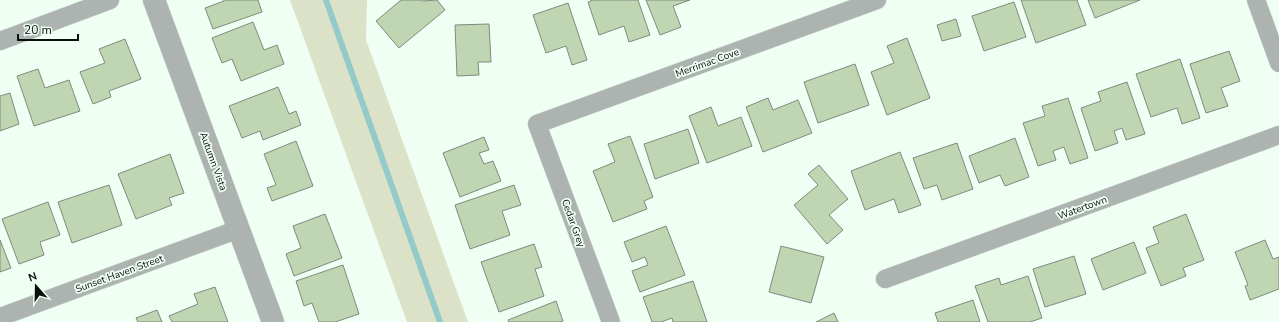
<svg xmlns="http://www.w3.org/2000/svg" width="1279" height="322" viewBox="0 0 1279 322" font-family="'Nunito Sans',sans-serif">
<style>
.green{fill:#dce2c8}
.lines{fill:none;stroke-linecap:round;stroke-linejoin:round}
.stream{stroke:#94cac8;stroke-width:6}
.building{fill:#bed7b2;stroke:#818a7d}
.minor-casing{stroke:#cbd8cf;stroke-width:19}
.tertiary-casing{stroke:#cbd8cf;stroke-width:23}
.minor{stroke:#acb3b1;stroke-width:18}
.tertiary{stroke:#acb3b1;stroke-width:22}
.labels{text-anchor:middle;stroke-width:3.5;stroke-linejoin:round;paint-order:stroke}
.street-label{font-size:10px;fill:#090e0b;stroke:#f0fff4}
</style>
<rect width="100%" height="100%" fill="#f0fff4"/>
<path class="green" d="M290,0H367L366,40L468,322H407Z"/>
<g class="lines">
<path class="stream" d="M326,0L440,322"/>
</g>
<path class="building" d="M224,0H258L262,12L213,29L205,8L224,1Z
M401,0H421L422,1L437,0L445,10L399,48L376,21Z
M593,0H638L650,35L629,42L624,26L599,35L588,2Z
M646,0H690L673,6L681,27L660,35Z
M1021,0H1077L1086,25L1036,43Z
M1088,0H1140L1095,18Z
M1014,2L1026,37L984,51L972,16Z
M568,3L587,60L572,65L566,46L546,53L533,15Z
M956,19L961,36L942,41L937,25Z
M253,22L264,50L277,45L284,64L241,81L232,59L222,63L212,38Z
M489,24L491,62H478L479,75L457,76L455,25Z
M907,38L930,98L887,115L871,72L894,63L887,46Z
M125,39L141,79L109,91L111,97L93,104L80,72L105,63L99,49Z
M1229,51L1240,81L1221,88L1228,106L1206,113L1190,64Z
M1180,59L1200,118L1182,124L1177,108L1151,117L1136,74Z
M855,64L869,105L818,123L804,82Z
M38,69L45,88L69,80L80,111L34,126L17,76Z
M1127,82L1145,134L1126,140L1122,128L1114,131L1118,143L1095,151L1081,108L1101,101L1098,92Z
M278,87L289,114L296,111L301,125L263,140L260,131L242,138L229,106Z
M10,93L19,124L0,131V96Z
M768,98L773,110L798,100L812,133L763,152L746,107Z
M1068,98L1088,158L1070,164L1064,147L1053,151L1056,160L1038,166L1023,123L1045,116L1042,106Z
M711,107L718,126L741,117L752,146L707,163L689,116Z
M688,129L699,163L655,179L644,144Z
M630,136L653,197L644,201L647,209L613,222L593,171L615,162L608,144Z
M484,137L489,150L479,153L484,164L493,161L501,181L460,197L443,153Z
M1015,138L1029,177L1005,186L1000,175L979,183L969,156Z
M296,141L313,186L272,201L267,188L276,185L264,154Z
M957,143L973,189L942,200L937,185L924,189L913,158Z
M900,152L921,205L899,213L894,199L865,210L851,171Z
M170,154L184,193L169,198L172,205L136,219L118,174Z
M819,165L848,199L829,215L843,230L827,244L794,205L818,185L808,174Z
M109,185L122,225L72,243L58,202Z
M514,185L521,205L502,211L510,235L470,249L455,205Z
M48,202L60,235L40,242L44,255L19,264L2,219Z
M325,214L342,258L294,276L286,254L301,248L293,226Z
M1186,214L1204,260L1183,268L1186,276L1161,286L1146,248L1159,243L1153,227Z
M666,226L685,275L640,292L632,271L648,265L645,257L632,262L624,242Z
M0,240L11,268L0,272Z
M1265,240L1273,259L1279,257V289L1250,300L1245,286L1248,285L1235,252Z
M1134,242L1146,273L1103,290L1091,259Z
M534,244L542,267L535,269L544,296L499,312L481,262Z
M781,246L824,257L811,303L769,292Z
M1074,256L1086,294L1045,307L1033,269Z
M343,265L359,314L335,322H319L312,303L304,306L296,281Z
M1028,276L1042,318L1030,322H988L975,286L999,278L1001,285Z
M693,281L707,322H673L672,318L661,322H652L643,297Z
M215,287L228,322H172L169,316L198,304L194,294Z
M973,300L980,322H938L935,313Z
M556,301L563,321L560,322H509L508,320Z
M157,310L162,322H138L136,318Z
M834,313L838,322H816Z"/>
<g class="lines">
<g class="minor-casing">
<path id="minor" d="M1256,0L1279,63
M0,41L110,0
M885,279L1279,135
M0,317L239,229
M611,322L537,124L877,0"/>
</g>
<g class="tertiary-casing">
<path id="tertiary" d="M154,0L273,322"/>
</g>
<use href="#minor" class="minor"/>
<use href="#tertiary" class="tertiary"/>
</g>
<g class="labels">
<g class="street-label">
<text transform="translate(707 62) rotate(-20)" y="4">Merrimac Cove</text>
<text transform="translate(214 161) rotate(70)" y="4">Autumn Vista</text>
<text transform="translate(1082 207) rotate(-20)" y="4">Watertown</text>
<text transform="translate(574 223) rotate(70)" y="4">Cedar Grey</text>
<text transform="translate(119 273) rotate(-20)" y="4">Sunset Haven Street</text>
</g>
</g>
<g transform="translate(36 286) rotate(340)" stroke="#f0fff4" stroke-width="3" paint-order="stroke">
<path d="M0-3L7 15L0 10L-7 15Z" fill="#090e0b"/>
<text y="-6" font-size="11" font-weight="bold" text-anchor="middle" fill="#090e0b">N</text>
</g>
<path d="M18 34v6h60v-6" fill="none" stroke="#090e0b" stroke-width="2"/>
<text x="24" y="34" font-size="12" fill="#090e0b" stroke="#f0fff4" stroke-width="3" paint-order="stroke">20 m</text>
</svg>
